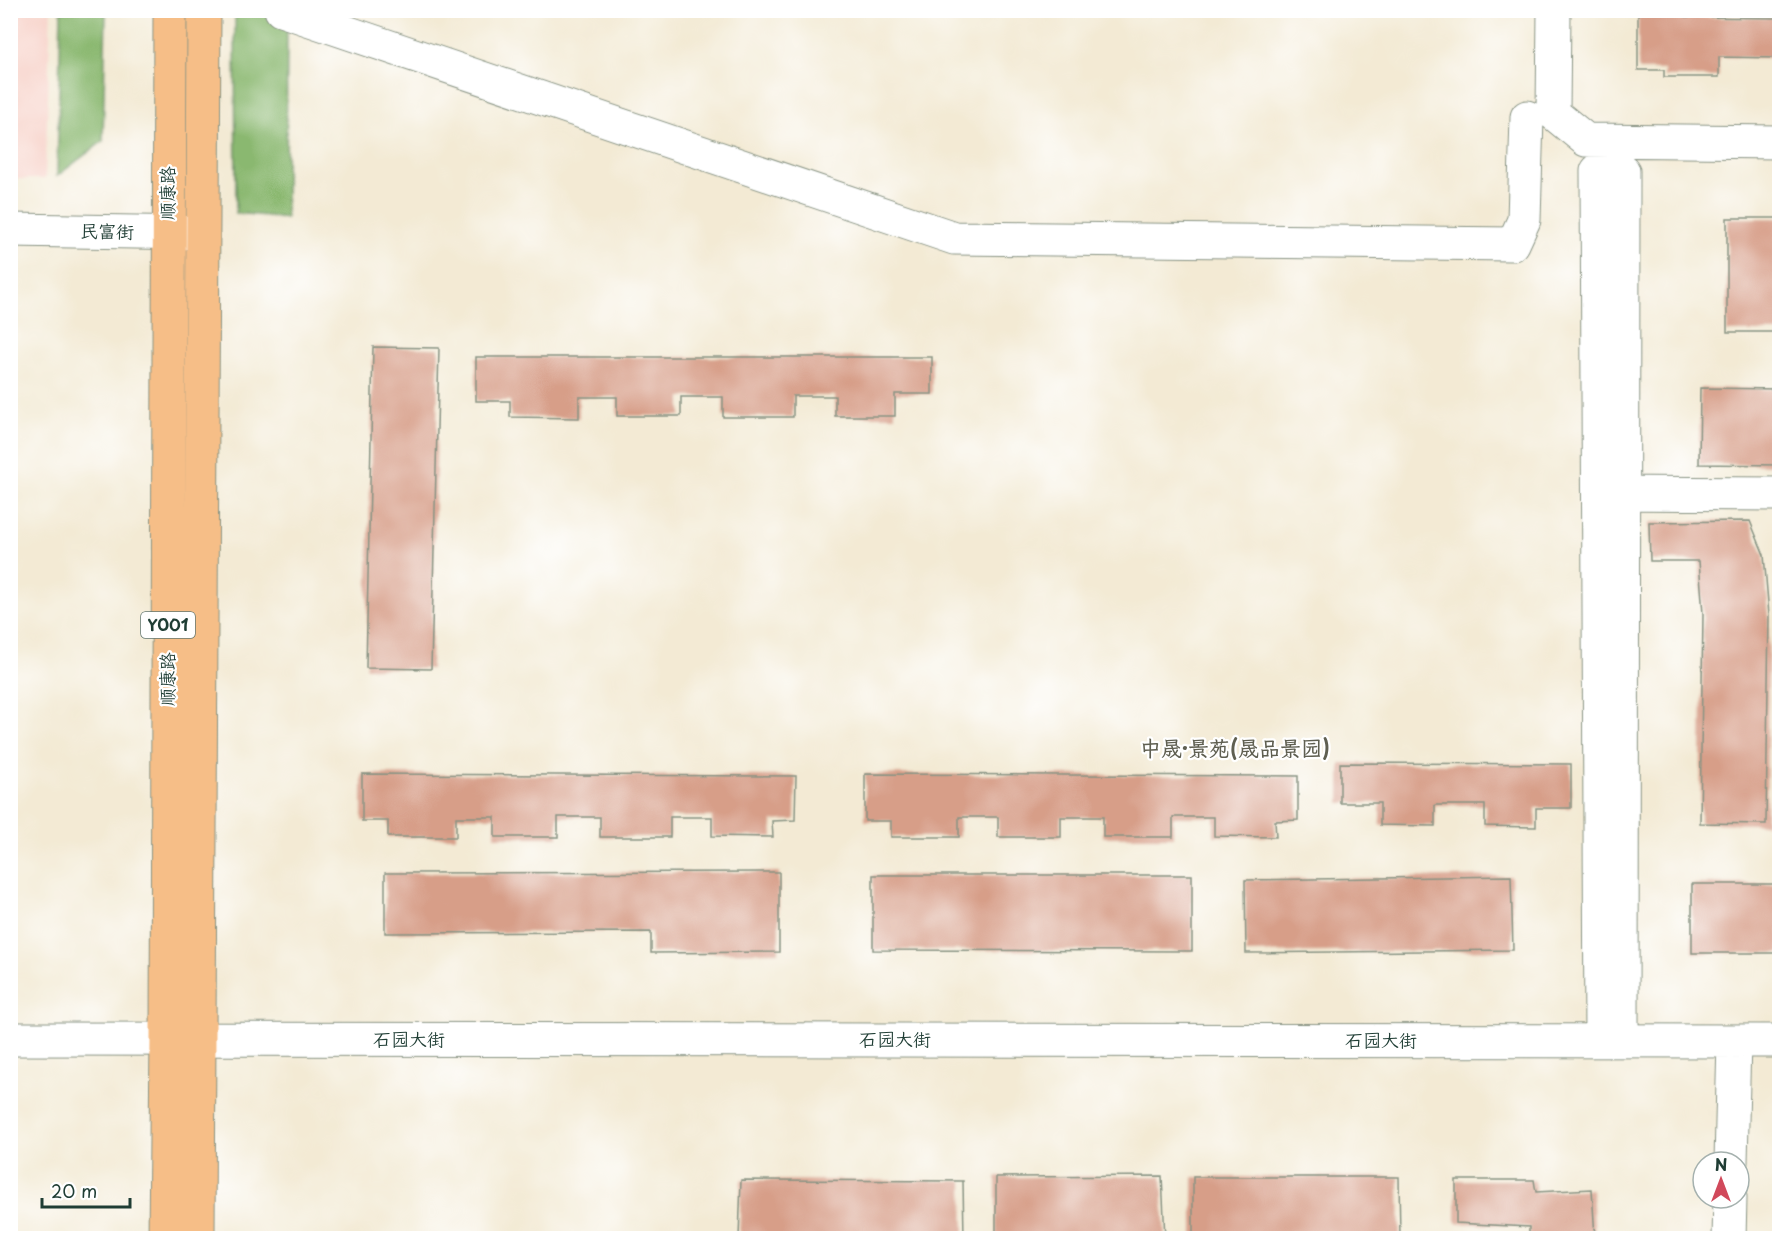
<svg xmlns="http://www.w3.org/2000/svg" width="1790" height="1249" viewBox="0 0 1790 1249" font-family="'Playpen Sans','LXGW WenKai TC',sans-serif">
<style>
.built{fill:#f7d1c8}
.forest{fill:#8ab870;stroke:#547a52;stroke-width:1.5}
.building{fill:#d79e88}
.lines{fill:none;stroke-linecap:round;stroke-linejoin:round}
.minor-casing{stroke:#899484;stroke-width:35}
.major-casing{stroke:#899484;stroke-width:35}
.minor{stroke:#fff;stroke-width:33}
.major{stroke:#f6be87;stroke-width:33}
.labels{text-anchor:middle;stroke-width:4.5;stroke-linejoin:round;paint-order:stroke}
.shield{fill:#fff;stroke:#627771;stroke-width:1.5}
.shield-label{font-size:16px;font-weight:bold;fill:#1f3d34}
.street-label{font-size:18px;fill:#1f3d34;stroke:#fff}
.quarter-label{font-size:21px;font-weight:bold;fill:#5f5f51;stroke:#fff}
</style>
<rect width="100%" height="100%" fill="#fff"/>
<filter id="ink" filterUnits="userSpaceOnUse"><feTurbulence type="fractalNoise" baseFrequency=".0167" numOctaves="2"/><feDisplacementMap in="SourceGraphic" scale="12" xChannelSelector="R" yChannelSelector="G"/><feConvolveMatrix kernelMatrix="1 2 1 2 8 2 1 2 1" color-interpolation-filters="sRGB"/></filter>
<filter id="wash" filterUnits="userSpaceOnUse"><feTurbulence type="fractalNoise" baseFrequency=".008" numOctaves="4" result="noise"/><feDisplacementMap in="SourceGraphic" scale="24" xChannelSelector="R" yChannelSelector="G"/><feGaussianBlur stdDeviation="1.35" result="paint"/><feColorMatrix in="noise" values="0 0 0 0 0 0 0 0 0 0 0 0 0 0 0 0 0 1.4 0 .05"/><feComposite in="paint" operator="in"/></filter>
<g filter="url(#wash)">
<rect width="100%" height="100%" fill="#f3ead4"/>
<path class="built" d="M11,10L51,11L45,179H11Z"/>
<path class="forest" d="M61,11H106L103,141L57,176Z
M235,11H287L286,218L236,213Z"/>
<g id="blocks">
<path class="building" d="M1638,10H1686V17L1780,18V58L1719,57V77H1664V70H1638Z
M1727,218H1780V332H1727Z
M373,347L439,348L431,669L366,668Z
M476,357H932V394H895V416H835V396H793V417H723V397H681V416H617V397H579V418L510,417V401H476Z
M1700,388L1780,389V465L1699,464Z
M1750,521L1764,555L1769,615L1766,824L1700,823L1703,614L1699,561H1650L1649,522Z
M1340,763L1571,764V808H1536V827L1485,826V805H1435V826L1380,825V803H1340Z
M362,774L796,776L795,820L772,821L773,837L712,836V817H670V837H600V817H558V837H495V817H456V837H388V821H362Z
M865,774L1298,776V820L1275,821L1276,837L1214,836V817H1173V837H1103V817H1061V837H998V817H959V837H891V821H865Z
M779,872V952L651,953V932L385,933V873Z
M873,875H1192V951L873,950Z
M1511,876L1513,950L1246,953L1245,880Z
M1692,884H1780V953H1692Z
M1162,1176L1165,1238H996V1177Z
M1193,1177H1399L1400,1238H1193Z
M741,1180L963,1181L964,1238H739Z
M1456,1180H1534L1536,1192L1592,1189L1595,1238H1529V1227L1456,1223Z"/>
</g>
</g>
<g filter="url(#ink)">
<use href="#blocks" fill-opacity="0" stroke="#899484" stroke-width="1.5"/>
<g class="lines">
<g class="minor-casing">
<path id="minor" d="M281,10L954,238L1513,244L1524,220L1527,117
M1554,10L1553,113L1586,140L1780,142
M10,230L199,233
M1601,493L1780,494
M10,1039L1780,1041
M1601,1041L1597,171H1623L1622,1041
M1731,1162L1734,1041
M1729,1238L1730,1198"/>
</g>
<g class="major-casing">
<path id="major" d="M165,1238L167,1039L170,10
M198,1238L204,10"/>
</g>
<use href="#minor" class="minor"/>
<use href="#major" class="major"/>
</g>
</g>
<g class="labels">
<rect class="shield" x="141" y="612" width="54" height="26" rx="4.5"/>
<g class="shield-label">
<text x="168" y="631">Y001</text>
</g>
<g class="street-label">
<text transform="translate(168 193) rotate(-90)" y="6">顺康路</text>
<text transform="translate(107 232) rotate(1)" y="6">民富街</text>
<text transform="translate(168 679) rotate(-90)" y="6">顺康路</text>
<text x="409" y="1046">石园大街</text>
<text x="895" y="1046">石园大街</text>
<text x="1381" y="1047">石园大街</text>
</g>
<g class="quarter-label">
<text x="1235" y="756">中晟·景苑(晟品景园)</text>
</g>
</g>
<rect width="1790" height="1249" fill="none" stroke="#fff" stroke-width="36"/>
<g transform="translate(1721 1180)"><circle r="28" fill="#ffffff" stroke="#a5b1ae" stroke-width="1.5"/>
<path d="M0-4.5L10 22L0 15L-10 22Z" fill="#d1495b"/>
<text y="-9" font-size="16" font-weight="bold" text-anchor="middle" fill="#1f3d34">N</text>
</g>
<path d="M42 1198v9h88v-9" fill="none" stroke="#1f3d34" stroke-width="3"/>
<text x="51" y="1198" font-size="18" fill="#1f3d34" stroke="#ffffff" stroke-width="4.5" paint-order="stroke">20 m</text>
</svg>
